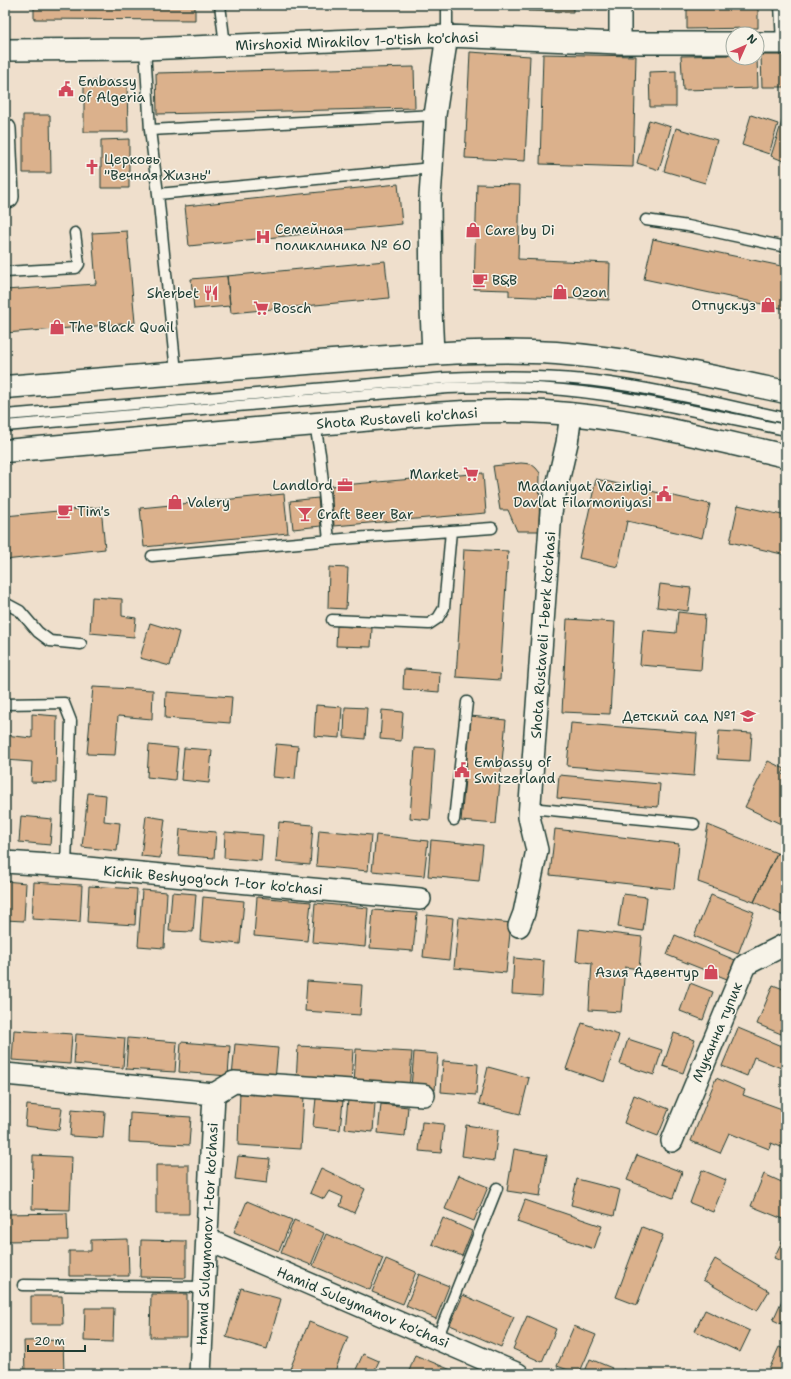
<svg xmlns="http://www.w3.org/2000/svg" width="791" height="1379" viewBox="0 0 791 1379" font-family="'Shantell Sans',sans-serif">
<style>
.building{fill:#dbb18c;stroke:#1f3d34}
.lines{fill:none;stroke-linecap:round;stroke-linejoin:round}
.service-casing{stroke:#1f3d34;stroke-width:13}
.minor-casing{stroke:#1f3d34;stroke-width:24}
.primary-casing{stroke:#1f3d34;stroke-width:25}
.service{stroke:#f7f3e8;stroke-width:10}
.minor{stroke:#f7f3e8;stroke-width:21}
.primary{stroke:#f7f3e8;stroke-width:22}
.labels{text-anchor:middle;stroke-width:3;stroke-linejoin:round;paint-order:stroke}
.street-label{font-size:14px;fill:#1f3d34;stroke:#f7f3e8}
.poi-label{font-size:14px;fill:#1f3d34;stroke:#f7f3e8;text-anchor:start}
</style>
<rect width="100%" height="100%" fill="#efdfcc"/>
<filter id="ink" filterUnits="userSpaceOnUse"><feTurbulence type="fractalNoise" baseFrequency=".025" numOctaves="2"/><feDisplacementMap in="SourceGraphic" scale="8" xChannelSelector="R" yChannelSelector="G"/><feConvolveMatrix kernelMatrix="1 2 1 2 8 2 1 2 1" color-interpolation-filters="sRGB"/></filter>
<g filter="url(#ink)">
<path class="building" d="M34,5H195V20L34,19Z
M528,5H573V12L528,11Z
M758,6V28L687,29V7Z
M470,52L530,56L525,161L465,158Z
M543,54L636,56L633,167L540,164Z
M733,55V58H757L758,88L683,90L681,56Z
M761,55H786V87H762Z
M414,67L415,108L157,114L156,73Z
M676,71V107H650L649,72Z
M84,81H127L128,132H84Z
M23,115H50L51,173H23Z
M751,115L778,124L769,154L742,145Z
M784,115L786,116V162L771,156Z
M649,120L671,127L659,170L637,163Z
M676,128L717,140L705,183L664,171Z
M129,139V188H101V140Z
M398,184L402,224L189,246L185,206Z
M477,184L520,185L518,259L610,263L609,300L509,296V290L474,289Z
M127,231L135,323L5,333V290L96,284L92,233Z
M653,239L786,267V309L644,279Z
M385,261L389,298L231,313L227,276Z
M227,276L230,306L194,309L191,279Z
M521,463L531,464L536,468L540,473L539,531H517L508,510H500L493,466Z
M483,473L486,513L334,526L331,486Z
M596,479L710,504L702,538L627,521L618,567L579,558Z
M284,494L288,533L144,547L140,508Z
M318,498L321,526L293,529L290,501Z
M738,505L786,516V555L730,542Z
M101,507L105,549L5,560V516Z
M464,549L508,551L500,680L456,677Z
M329,567L348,568L346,609L328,608Z
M660,584L691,588L688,611L657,607Z
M92,597L122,599V616L136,618L134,637L90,633Z
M678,612L705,615L701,670L640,665L643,630L676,633Z
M567,619L615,622L610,714L562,712Z
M150,623L179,632L170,666L140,658Z
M337,626L372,628L371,647L336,646Z
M404,669L440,672L439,692L403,689Z
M93,687L153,690L152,719L118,716L115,755L87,754Z
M166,692L232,697L230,723L165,718Z
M316,705L342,707L340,738L314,736Z
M345,707L367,708L365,739L344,737Z
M382,710L403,712L401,741L380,739Z
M32,714L57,716L56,783L31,782L32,762L5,760V735L32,738Z
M471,716L506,720L496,824L461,821Z
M571,723L697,733L694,776L567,766Z
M719,731L752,733L750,761L717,759Z
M276,744L298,746L295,779L273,777Z
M149,745L178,748L175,780L147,777Z
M184,748L212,750L209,783L181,780Z
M415,748L435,749L430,820L410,818Z
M768,761L785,769L782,774L786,776V819L783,825L745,807Z
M559,775L660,784L658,807L557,798Z
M88,793L106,795L104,821L120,823L117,851L82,847Z
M21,816L52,819L50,845L19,842Z
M146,816L165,819L160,858L141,856Z
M279,822L313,825L310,865L276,862Z
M708,825L777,853L754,902L698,882Z
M180,829L216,832L214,858L178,855Z
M555,829L679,844L674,889L550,875Z
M319,830L371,835L368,871L316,866Z
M225,832L263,835L261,861L224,858Z
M376,835L428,841L424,876L372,871Z
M431,840L483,845L479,881L428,876Z
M777,853L786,857V917L754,902Z
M5,881L26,883L24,921L5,920Z
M34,882L82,885L80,922L32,919Z
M89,886L137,889L135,925L87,922Z
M142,890L167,892L164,948L138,946Z
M172,892L196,894L193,932L169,931Z
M623,894L647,897L643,931L618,927Z
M711,895L754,912L738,954L694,936Z
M203,897L244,901L240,944L200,940Z
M257,897L311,902L307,941L254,936Z
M315,903L368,908L365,947L312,942Z
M373,910L417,913L413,951L370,948Z
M427,915L453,918L449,960L423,957Z
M459,917L511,923L506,973L454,968Z
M579,929L642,937L639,969L625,967L621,1012L589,1010L592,963L576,961Z
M675,935L735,960L727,979L667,955Z
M514,958L544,961L542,996L512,994Z
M307,981L362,985L360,1015L305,1011Z
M690,983L713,992L703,1020L680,1011Z
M773,985L786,990V1036L757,1024Z
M582,1023L619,1035L604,1082L566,1069Z
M738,1028L786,1048V1070L754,1057L747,1076L722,1066Z
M14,1030L72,1034L70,1064L12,1060Z
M674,1033L695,1040L683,1073L663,1066Z
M76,1034L125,1038L123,1068L74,1064Z
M128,1038L177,1042L175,1072L126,1069Z
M628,1039L662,1050L654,1075L620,1064Z
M181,1042L230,1046L228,1076L179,1072Z
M235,1044L278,1048L275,1080L232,1077Z
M298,1046L353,1049L351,1085L296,1082Z
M356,1049L412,1052L409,1089L354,1085Z
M414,1052L438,1054L435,1090L411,1088Z
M443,1061L478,1064L476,1095L441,1092Z
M488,1067L529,1078L520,1114L479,1104Z
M716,1078L745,1090L743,1095L782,1109L781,1114L786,1116V1149L771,1143L769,1149L729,1133L720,1153L691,1141Z
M240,1092L304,1096L301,1149L238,1145Z
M634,1095L669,1109L658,1136L624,1123Z
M316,1098L343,1101L340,1130L313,1127Z
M348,1100L375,1103L373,1132L345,1129Z
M5,1102H9L5,1135Z
M381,1104L408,1107L405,1136L378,1133Z
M27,1105L62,1108L59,1130L25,1126Z
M72,1109L105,1112L103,1138L70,1136Z
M130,1113L191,1117L189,1145L129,1142Z
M422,1122L444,1124L441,1153L419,1151Z
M466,1125L498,1130L494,1161L462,1156Z
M514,1149L547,1155L540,1196L507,1191Z
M33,1155L72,1157L70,1210L32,1209Z
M637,1155L682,1172L673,1198L627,1180Z
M238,1156L270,1159L267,1183L235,1179Z
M156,1165H189V1214H156Z
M321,1168L365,1189L354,1213L340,1206L343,1197L329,1191L324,1199L310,1193Z
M702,1170L726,1180L713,1212L690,1203Z
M764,1174L786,1184V1213L783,1219L751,1206Z
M459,1175L488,1187L474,1221L445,1209Z
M577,1179L620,1190L614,1216L571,1205Z
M525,1200L602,1226L594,1249L517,1222Z
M247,1201L292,1220L279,1251L234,1232Z
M67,1213L68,1240L5,1241V1214Z
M443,1218L472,1231L462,1256L432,1244Z
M294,1220L324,1233L311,1265L281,1253Z
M642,1227L663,1235L637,1305L616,1297Z
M326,1234L383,1258L370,1290L313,1266Z
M784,1237L786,1238V1263L774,1258Z
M128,1239L129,1276H69V1251H91V1240Z
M141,1240L186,1241V1278L140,1277Z
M386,1259L416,1272L403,1304L372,1292Z
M715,1259L769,1291L757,1311L703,1280Z
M419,1274L449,1286L436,1319L406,1306Z
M241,1288L281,1299L267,1349L226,1337Z
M151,1294H187V1337H150Z
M463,1295L514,1317L501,1347L450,1325Z
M31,1296H62L63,1324H31Z
M783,1298L786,1300V1326L773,1320Z
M85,1308H114L113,1342L84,1341Z
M705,1310L750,1331L740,1352L695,1331Z
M527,1316L556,1329L542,1362L513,1349Z
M309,1322L348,1337L334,1374H304L290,1369Z
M574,1326L596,1335L579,1374L557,1366Z
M63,1340L64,1374H25L24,1341Z
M779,1347L786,1350V1374H767Z
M363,1354L379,1361L373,1374H354Z
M415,1355L456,1372L455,1374H408Z
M590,1359L612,1368L609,1374H584Z
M623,1369L634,1374H621Z"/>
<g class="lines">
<g class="service-casing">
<path id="service" d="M220,5L225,45
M447,5V36
M780,5L782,43
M145,49L150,130
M432,168L158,194L150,130L435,115
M158,194L176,372
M646,220L688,226L786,247
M5,272L76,268L79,264L75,233
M5,415L445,378C500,376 555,375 610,383C669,391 728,406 786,418
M315,424L320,454L329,540
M5,426L448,388C486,387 525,386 563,390C638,397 712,415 786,430
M152,556L354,538L492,528
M5,603L20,611L38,632L50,641L81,644
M332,620L429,624L438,618L444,608L451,531
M5,704L64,703L71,721L66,866
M530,808L694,824
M454,820L467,702
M23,1285L205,1287
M437,1339L497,1188"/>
</g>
<g class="minor-casing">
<path id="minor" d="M620,5V43
M757,43H786
M5,50L145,49L447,36L620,43H733
M5,129L8,197
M433,353L431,310L430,197L432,168L435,115L447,36
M5,862L66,866L420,899
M519,926L524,913L537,850L529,817L551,512L567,443L571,414
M5,1074L214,1094L234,1082L424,1095
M672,1141L745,965L786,944
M208,1240L518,1374
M200,1374L214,1094"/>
</g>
<g class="primary-casing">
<path id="primary" d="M5,387C114,378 223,369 332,361C406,356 482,348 556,353C634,359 710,376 786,392
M5,451C113,441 220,432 328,423C400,417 473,408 545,412C627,417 706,438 786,456"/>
</g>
<use href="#service" class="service"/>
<use href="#minor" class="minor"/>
<use href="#primary" class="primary"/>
</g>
</g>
<defs>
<g id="civic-bare" transform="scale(1.2)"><path d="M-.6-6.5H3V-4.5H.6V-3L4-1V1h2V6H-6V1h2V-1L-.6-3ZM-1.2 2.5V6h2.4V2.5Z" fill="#d1495b" stroke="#f7f3e8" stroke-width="2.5" paint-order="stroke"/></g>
<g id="church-bare" transform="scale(1.2)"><path d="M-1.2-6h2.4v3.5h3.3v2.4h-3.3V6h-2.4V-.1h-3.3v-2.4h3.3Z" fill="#d1495b" stroke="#f7f3e8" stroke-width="2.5" paint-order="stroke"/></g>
<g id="shop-bare" transform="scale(1.2)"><path d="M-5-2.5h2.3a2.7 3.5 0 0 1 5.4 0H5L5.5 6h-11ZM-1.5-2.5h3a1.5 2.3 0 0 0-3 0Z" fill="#d1495b" stroke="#f7f3e8" stroke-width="2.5" paint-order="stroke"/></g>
<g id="hospital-bare" transform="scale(1.2)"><path d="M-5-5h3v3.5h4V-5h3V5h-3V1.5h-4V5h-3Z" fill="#d1495b" stroke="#f7f3e8" stroke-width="2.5" paint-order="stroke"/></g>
<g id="cafe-bare" transform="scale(1.2)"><path d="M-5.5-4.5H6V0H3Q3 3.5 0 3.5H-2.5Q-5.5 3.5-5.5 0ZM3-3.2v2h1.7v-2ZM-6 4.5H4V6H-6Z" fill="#d1495b" stroke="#f7f3e8" stroke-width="2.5" paint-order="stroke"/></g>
<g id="restaurant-bare" transform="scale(1.2)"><path d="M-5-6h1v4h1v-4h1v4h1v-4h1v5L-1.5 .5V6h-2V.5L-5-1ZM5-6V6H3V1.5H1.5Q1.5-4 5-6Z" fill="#d1495b" stroke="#f7f3e8" stroke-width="2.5" paint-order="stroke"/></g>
<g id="supermarket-bare" transform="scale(1.2)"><path d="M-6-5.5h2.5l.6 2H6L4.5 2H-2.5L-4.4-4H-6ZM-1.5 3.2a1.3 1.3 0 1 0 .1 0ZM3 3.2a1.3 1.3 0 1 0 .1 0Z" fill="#d1495b" stroke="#f7f3e8" stroke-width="2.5" paint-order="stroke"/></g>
<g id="office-bare" transform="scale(1.2)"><path d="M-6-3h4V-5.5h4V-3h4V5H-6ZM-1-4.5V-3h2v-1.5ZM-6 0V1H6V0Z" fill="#d1495b" stroke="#f7f3e8" stroke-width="2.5" paint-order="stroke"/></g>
<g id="bar-bare" transform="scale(1.2)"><path d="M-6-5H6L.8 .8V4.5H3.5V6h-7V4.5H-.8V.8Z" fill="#d1495b" stroke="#f7f3e8" stroke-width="2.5" paint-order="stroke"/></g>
<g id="school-bare" transform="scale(1.2)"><path d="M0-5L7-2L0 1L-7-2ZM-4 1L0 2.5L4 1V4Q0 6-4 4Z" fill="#d1495b" stroke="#f7f3e8" stroke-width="2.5" paint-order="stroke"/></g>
</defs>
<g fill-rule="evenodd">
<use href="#civic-bare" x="66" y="89"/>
<use href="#church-bare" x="92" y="167"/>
<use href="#shop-bare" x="473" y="230"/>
<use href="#hospital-bare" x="263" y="237"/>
<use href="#cafe-bare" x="480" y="280"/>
<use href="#shop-bare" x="560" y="292"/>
<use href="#restaurant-bare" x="211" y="293"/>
<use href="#shop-bare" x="768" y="305"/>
<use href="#supermarket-bare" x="261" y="308"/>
<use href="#shop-bare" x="57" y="327"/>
<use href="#supermarket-bare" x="471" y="474"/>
<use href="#office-bare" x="345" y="485"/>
<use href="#civic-bare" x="664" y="494"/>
<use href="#shop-bare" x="175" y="502"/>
<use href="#cafe-bare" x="65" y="511"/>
<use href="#bar-bare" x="305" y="514"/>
<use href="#school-bare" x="748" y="716"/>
<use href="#civic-bare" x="462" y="770"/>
<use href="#shop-bare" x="711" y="972"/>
</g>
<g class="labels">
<g class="street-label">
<text transform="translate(357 41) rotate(-2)" y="5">Mirshoxid Mirakilov 1-o'tish ko'chasi</text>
<text transform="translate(397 418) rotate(-4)" y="5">Shota Rustaveli ko'chasi</text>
<text transform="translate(543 635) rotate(-86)" y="5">Shota Rustaveli 1-berk ko'chasi</text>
<text transform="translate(213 880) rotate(5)" y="5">Kichik Beshyog'och 1-tor ko'chasi</text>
<text transform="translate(717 1032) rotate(-67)" y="5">Муканна тупик</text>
<text transform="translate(207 1234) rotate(-87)" y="5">Hamid Sulaymonov 1-tor ko'chasi</text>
<text transform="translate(363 1307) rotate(23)" y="5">Hamid Suleymanov ko'chasi</text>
</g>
<g class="poi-label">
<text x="78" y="86">Embassy<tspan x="78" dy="16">of Algeria</tspan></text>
<text x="104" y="164">Церковь<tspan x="104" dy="16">"Вечная Жизнь"</tspan></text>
<text x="275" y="234">Семейная<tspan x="275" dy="16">поликлиника № 60</tspan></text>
<text x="485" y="235">Care by Di</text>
<text x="492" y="285">B&amp;B</text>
<text x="572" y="297">Ozon</text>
<text x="199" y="298" text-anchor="end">Sherbet</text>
<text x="756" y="310" text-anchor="end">Отпуск.уз</text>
<text x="273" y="313">Bosch</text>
<text x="69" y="332">The Black Quail</text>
<text x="459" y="479" text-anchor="end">Market</text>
<text x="333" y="490" text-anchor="end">Landlord</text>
<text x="652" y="491" text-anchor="end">Madaniyat Vazirligi<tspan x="652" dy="16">Davlat Filarmoniyasi</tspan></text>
<text x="187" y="507">Valery</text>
<text x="77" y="516">Tim's</text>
<text x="317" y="519">Craft Beer Bar</text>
<text x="736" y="721" text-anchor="end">Детский сад №1</text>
<text x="474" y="767">Embassy of<tspan x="474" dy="16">Switzerland</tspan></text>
<text x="699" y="977" text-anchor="end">Азия Адвентур</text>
</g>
</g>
<rect width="791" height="1379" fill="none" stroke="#f7f3e8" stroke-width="20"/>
<rect x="10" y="10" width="771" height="1359" fill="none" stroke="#1f3d34" stroke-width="1.5" filter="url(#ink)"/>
<g transform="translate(745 46) rotate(45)"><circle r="19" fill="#f7f3e8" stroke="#a1aaa0"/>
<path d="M0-3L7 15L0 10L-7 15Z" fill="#d1495b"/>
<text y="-6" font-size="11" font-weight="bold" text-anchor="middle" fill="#1f3d34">N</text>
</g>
<path d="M28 1345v6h57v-6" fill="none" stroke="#1f3d34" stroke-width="2"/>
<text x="34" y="1345" font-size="12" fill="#1f3d34" stroke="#f7f3e8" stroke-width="3" paint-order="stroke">20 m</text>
</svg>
